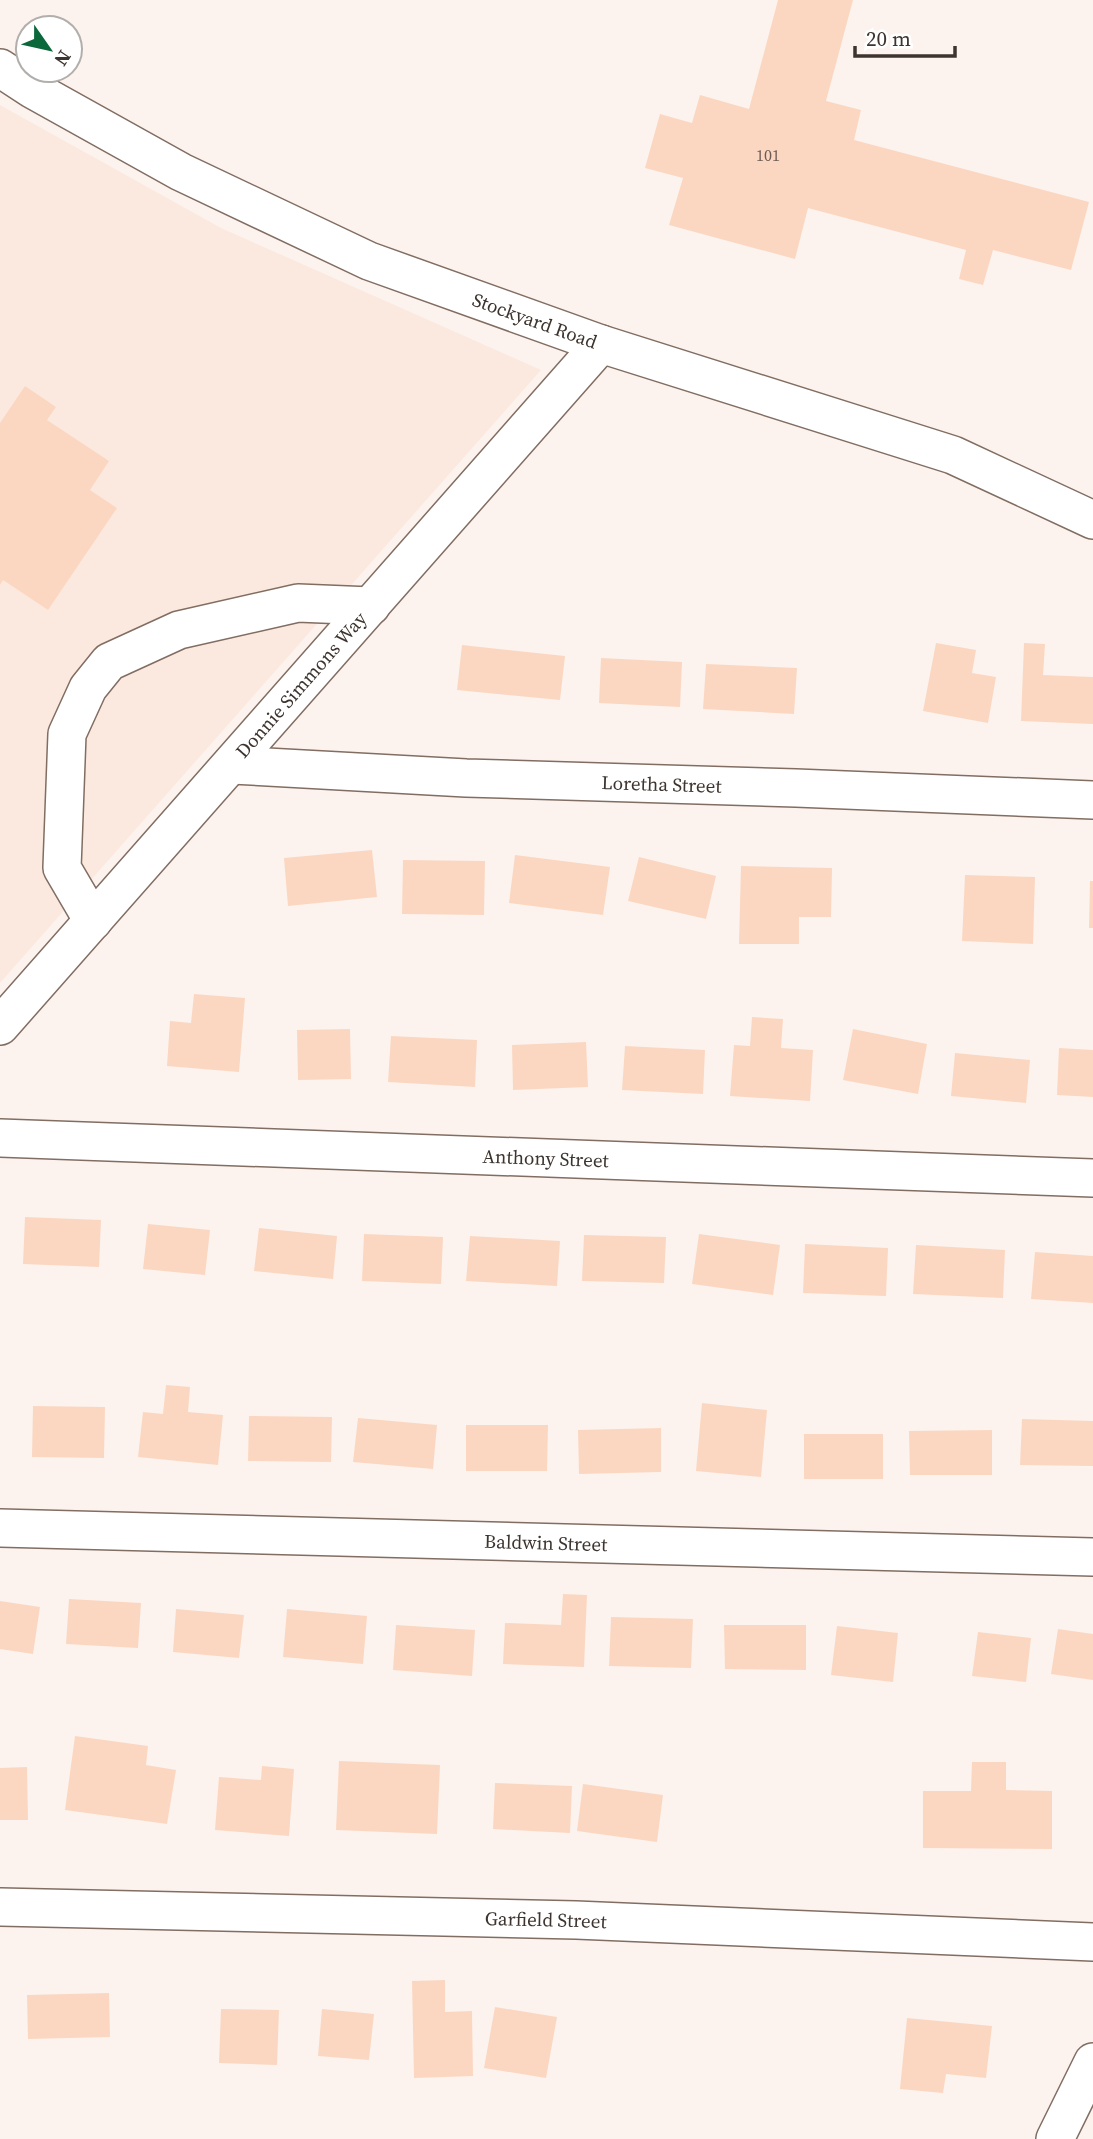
<svg xmlns="http://www.w3.org/2000/svg" width="1093" height="2139" viewBox="0 0 1093 2139" font-family="'Source Serif 4',serif">
<style>
.built{fill:#fbe9df}
.building{fill:#fbd7c1}
.lines{fill:none;stroke-linecap:round;stroke-linejoin:round}
.minor-casing{stroke:#816d62;stroke-width:40}
.minor{stroke:#fff;stroke-width:37}
.labels{text-anchor:middle;stroke-width:5;stroke-linejoin:round;paint-order:stroke}
.number-label{font-size:16px;fill:#6c5d54}
.street-label{font-size:19px;fill:#3d342f;stroke:#fff}
</style>
<rect width="100%" height="100%" fill="#fcf3ee"/>
<path class="built" d="M0,105L221,228L541,370L0,983Z"/>
<path class="building" d="M778,0H853L826,101L861,110L854,140L1089,202L1071,270L993,250L983,285L959,279L966,250L808,208L795,259L669,225L683,178L645,168L660,114L692,123L700,95L749,109Z
M25,386L56,407L47,420L109,461L90,490L117,508L48,610L3,580L0,585V423Z
M936,643L976,650L972,673L996,677L988,723L923,711Z
M1024,643L1045,644L1043,675L1093,677V724L1021,721Z
M462,645L565,656L560,700L457,690Z
M601,658L682,662L680,707L599,703Z
M706,664L797,668L794,714L703,709Z
M372,850L377,897L288,906L284,858Z
M515,855L610,867L603,915L509,903Z
M639,857L716,876L706,919L628,901Z
M403,860L485,861L484,915L402,914Z
M741,866L832,868L831,917H799V944H739Z
M965,875L1035,877L1033,944L962,941Z
M1090,881H1093V928H1089Z
M194,994L245,998L239,1072L167,1066L170,1021L191,1023Z
M752,1017L783,1019L781,1048L813,1050L810,1101L730,1096L734,1045L750,1046Z
M350,1029L351,1079L298,1080L297,1030Z
M853,1029L927,1044L918,1094L843,1080Z
M391,1036L477,1040L475,1087L388,1082Z
M586,1042L588,1087L513,1090L512,1045Z
M625,1046L705,1050L703,1094L622,1090Z
M1059,1048L1093,1050V1097L1057,1095Z
M955,1053L1030,1060L1026,1103L951,1096Z
M25,1217L101,1220L99,1267L23,1264Z
M148,1224L210,1230L205,1275L143,1269Z
M259,1228L337,1236L333,1279L254,1271Z
M364,1234L443,1237L441,1284L362,1281Z
M699,1234L780,1245L773,1295L692,1284Z
M584,1235L666,1237L664,1283L582,1281Z
M470,1236L560,1241L557,1286L466,1281Z
M805,1244L888,1248L886,1296L803,1293Z
M916,1245L1005,1250L1003,1298L913,1294Z
M1035,1252L1093,1256V1303L1031,1299Z
M166,1385L190,1387L188,1412L223,1415L218,1465L138,1457L143,1412L163,1414Z
M702,1403L767,1410L761,1477L696,1471Z
M33,1406L105,1407L104,1458L32,1457Z
M249,1416L332,1417L331,1462L248,1461Z
M358,1418L437,1425L433,1469L353,1462Z
M1022,1419L1093,1421V1466L1020,1465Z
M466,1425H548L547,1471H466Z
M661,1428V1472L579,1474L578,1430Z
M992,1430V1475H910L909,1431Z
M804,1434H883V1479H804Z
M563,1594L587,1595L584,1667L503,1664L505,1623L561,1625Z
M69,1599L141,1603L138,1648L66,1644Z
M0,1601L40,1607L33,1654L0,1649Z
M176,1609L244,1615L239,1658L173,1652Z
M287,1609L367,1616L363,1664L283,1657Z
M611,1617L693,1619L691,1668L609,1666Z
M396,1625L475,1630L472,1676L393,1670Z
M724,1625H806V1670L725,1669Z
M837,1626L898,1633L893,1682L831,1675Z
M1058,1629L1093,1634V1680L1051,1674Z
M978,1632L1031,1638L1026,1682L972,1676Z
M75,1736L148,1746L146,1765L176,1770L167,1824L65,1810Z
M339,1761L440,1765L437,1834L336,1830Z
M972,1762H1006V1790L1052,1791V1849L923,1848V1791H971Z
M262,1766L294,1769L289,1836L215,1830L219,1777L261,1780Z
M27,1767L28,1820H0V1768Z
M495,1783L572,1786L570,1833L493,1829Z
M583,1784L663,1795L657,1842L577,1831Z
M445,1980V2012L472,2011L473,2076L414,2078L412,1981Z
M109,1993L110,2037L28,2039L27,1995Z
M495,2007L557,2017L546,2078L484,2068Z
M221,2009L279,2010L277,2065L219,2063Z
M322,2009L374,2014L369,2060L318,2056Z
M907,2018L992,2026L986,2078L946,2074L943,2093L900,2089Z"/>
<g class="lines">
<g class="minor-casing">
<g id="minor">
<path id="s1" d="M0,68L32,89L181,172L369,261L601,344L953,455L1093,520"/>
<path id="s2" d="M232,765L466,778L796,788L1093,800"/>
<path d="M93,921L62,868L67,734L88,688L109,662L179,630L298,603L371,606"/>
<path id="s3" d="M0,1026L601,344"/>
<path id="s4" d="M0,1138L1093,1178"/>
<path id="s5" d="M0,1528L1093,1557"/>
<path id="s6" d="M0,1907L576,1920L1093,1942"/>
<path d="M1055,2139L1093,2062"/>
</g>
</g>
<use href="#minor" class="minor"/>
</g>
<g class="labels">
<g class="number-label">
<text x="768" y="161">101</text>
</g>
<g class="street-label">
<text dy="7" stroke="none"><textPath href="#s1" startOffset="593">Stockyard Road</textPath></text>
<text dy="7" stroke="none"><textPath href="#s3" startOffset="455">Donnie Simmons Way</textPath></text>
<text dy="7" stroke="none"><textPath href="#s2" startOffset="430">Loretha Street</textPath></text>
<text dy="7" stroke="none"><textPath href="#s4" startOffset="546">Anthony Street</textPath></text>
<text dy="7" stroke="none"><textPath href="#s5" startOffset="546">Baldwin Street</textPath></text>
<text dy="7" stroke="none"><textPath href="#s6" startOffset="546">Garfield Street</textPath></text>
</g>
</g>
<g transform="translate(49 49) rotate(124)"><circle r="33" fill="#ffffff" stroke="#b1aeac" stroke-width="2"/>
<path d="M0-5L12 26L0 18L-12 26Z" fill="#0b683b"/>
<text y="-10" font-size="19" font-weight="bold" text-anchor="middle" fill="#3d342f">N</text>
</g>
<path d="M855 46v10h100v-10" fill="none" stroke="#3d342f" stroke-width="3.5"/>
<text x="866" y="46" font-size="21" fill="#3d342f" stroke="#ffffff" stroke-width="5" paint-order="stroke">20 m</text>
</svg>
